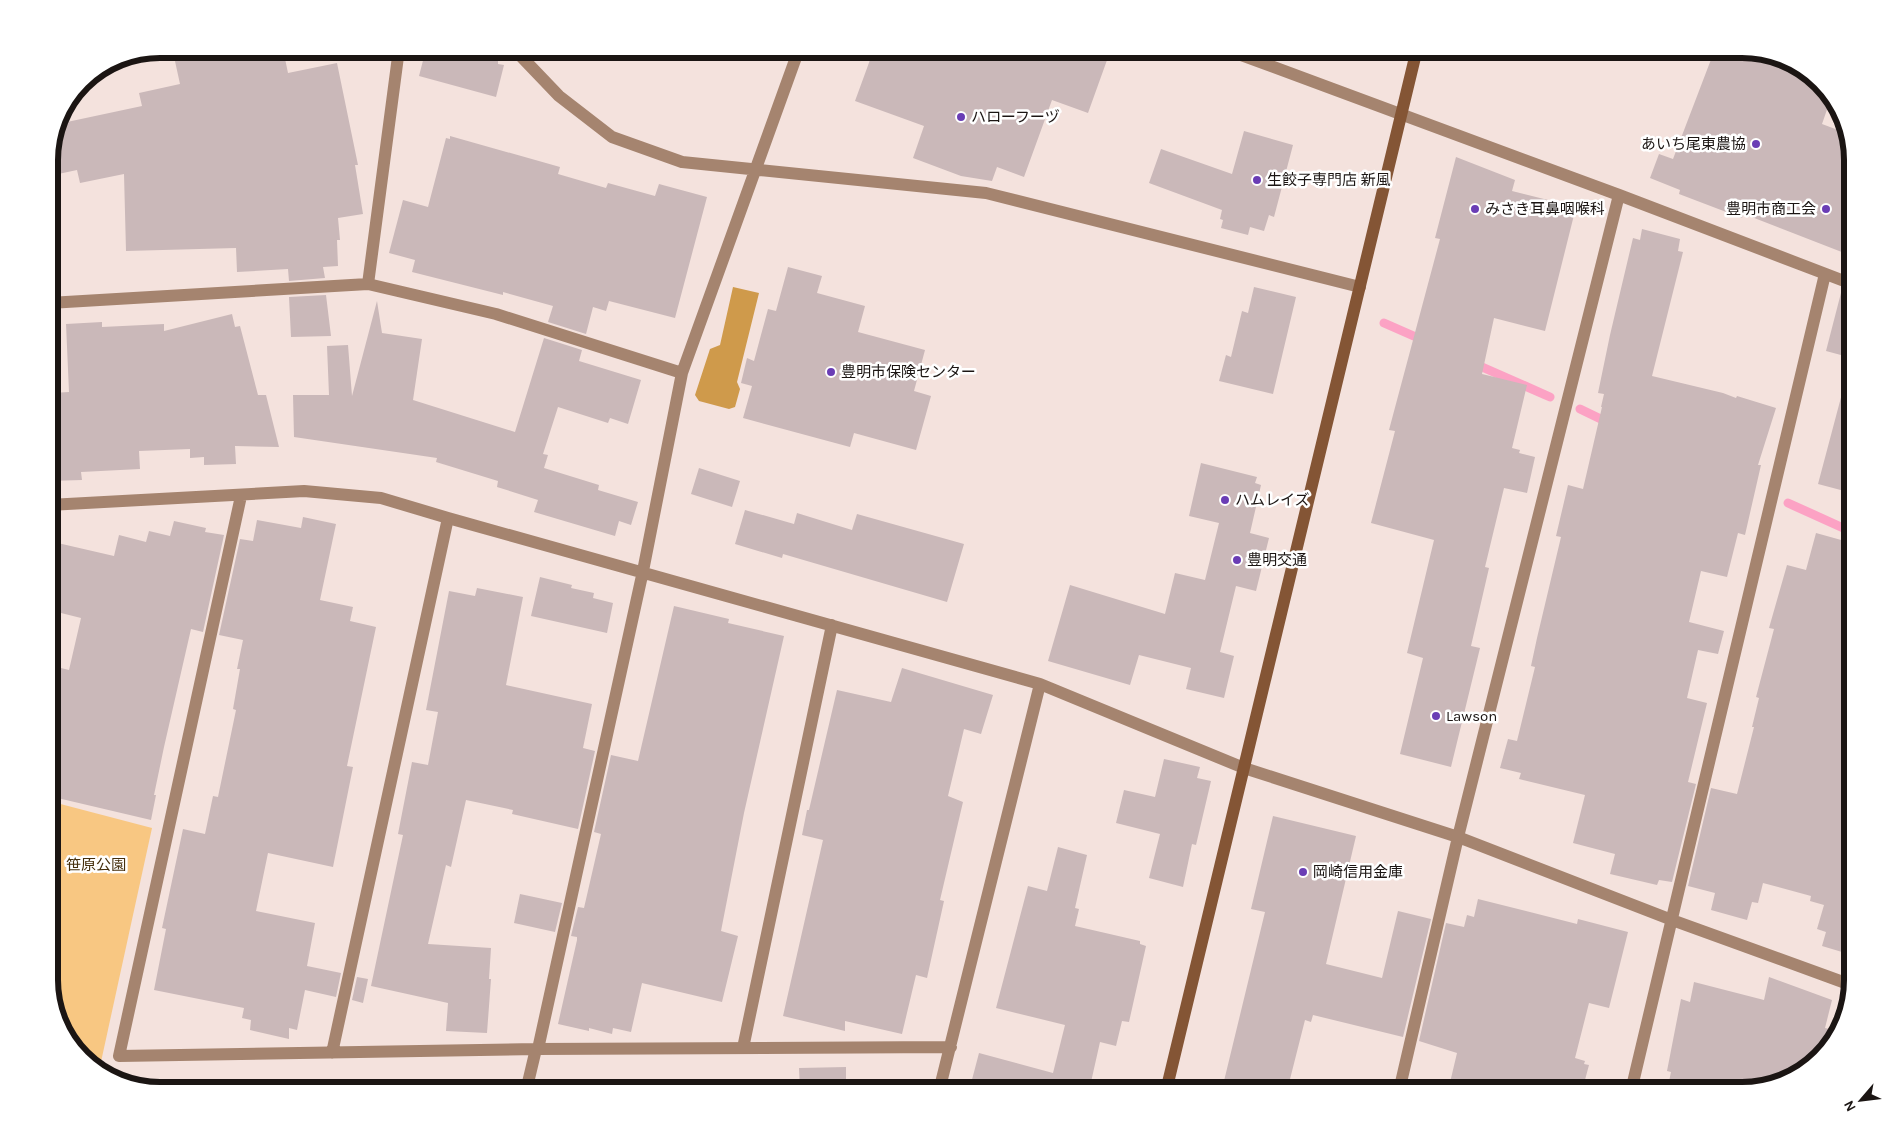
<svg xmlns="http://www.w3.org/2000/svg" width="1901" height="1140" viewBox="0 0 1901 1140" font-family="Karla,'Noto Sans JP',sans-serif">
<style>
.green{fill:#f8c782}
.forest{fill:#cf9a4b}
.lines{fill:none;stroke-linecap:round;stroke-linejoin:round}
.stream{stroke:#fca2c4;stroke-width:9}
.building{fill:#cab8b9}
.street{stroke:#a5846f;stroke-width:12}
.secondary{stroke:#845535;stroke-width:12}
.poi-dot{fill:#6a3db5;stroke:#fff;stroke-width:2}
.labels{text-anchor:middle;stroke-width:5;stroke-linejoin:round;paint-order:stroke}
.poi-label{font-size:15px;fill:#1b1513;stroke:#fff;text-anchor:start}
.park-label{font-size:15px;fill:#452f0d;stroke:#fff}
.rim{fill:none;stroke:#1b1513;stroke-width:6}
</style>
<rect width="100%" height="100%" fill="#f4e2dd"/>
<path class="green" d="M49,801L152,828L99,1071L64,1036L49,987Z"/>
<path class="forest" d="M733,287L759,293L737,382L740,389L735,407L729,409L699,401L695,395L710,349L720,345Z"/>
<g class="lines">
<path class="stream" d="M1384,323L1425,341
M1473,363L1550,397
M1580,409L1609,423
M1788,503L1852,532"/>
</g>
<path class="building" d="M190,49H283L288,73L337,63L358,165H355L363,214L338,218L340,240H337L338,266L323,267L325,278L289,281L288,269L237,272L236,248L126,251L124,174L80,183L77,170L49,176V153L56,128L67,125V122L142,106L139,93L180,84L173,52Z
M426,49H452L498,61V64L504,65L496,97L419,76Z
M874,49H1111L1088,113L1052,100L1024,177L997,167L992,181L961,176L913,158L924,126L855,101Z
M1715,49H1741L1797,64L1831,98L1822,124L1846,133L1852,153V256L1744,214L1742,218L1679,194L1680,190L1650,178L1659,154L1673,159Z
M1244,131L1293,145L1274,217L1269,215L1264,231L1250,227L1248,235L1221,228L1223,220L1220,219L1222,210L1149,183L1161,149L1232,174Z
M450,136L560,167L558,174L606,188L608,183L655,196L659,184L707,197L675,318L609,301L606,311L593,307L586,334L548,322L553,306L503,292V295L412,272L415,260L389,253L403,200L428,207L446,138L450,139Z
M1456,157L1515,180L1512,191L1576,207L1545,331L1494,318L1482,374L1527,385L1512,448L1520,450L1519,453L1535,457L1527,493L1504,488L1485,567L1489,568L1471,646L1480,648L1451,767L1400,754L1423,658L1407,653L1434,540L1371,523L1395,431L1389,430L1440,239L1435,238Z
M1642,229L1680,239L1678,251L1683,252L1652,376L1723,393L1736,398L1737,396L1776,408L1758,465H1761L1745,535L1738,533L1727,577L1701,571L1689,622L1724,631L1718,654L1698,650L1687,698L1707,703L1688,782L1696,784L1672,882L1659,880L1657,885L1610,874L1615,854L1573,843L1585,795L1519,779L1521,773L1500,768L1508,739L1517,741L1535,667L1531,666L1537,638L1561,537L1556,536L1568,485L1583,489L1602,407H1601L1604,394L1598,393L1610,335L1633,238L1640,240Z
M788,267L822,276L817,293L865,306L858,332L925,350L914,391L931,396L916,450L854,433L850,447L743,418L752,386L741,383L747,358L754,361L768,309L776,311Z
M1254,287L1296,297L1273,394L1219,381L1226,355L1231,357L1242,311L1248,313Z
M1842,289L1852,292V358L1826,351Z
M326,295L331,336L291,337L289,297Z
M377,301L382,333L422,339L413,400L515,432L544,338L582,350L579,361L641,380L628,424L610,418L608,423L558,407L543,454L548,455L544,468L599,485L598,490L638,502L631,525L619,521L615,536L534,512L538,500L497,487L498,481L436,462L437,458L294,437L293,395H329L327,346L348,345L352,396Z
M232,314L235,327L240,326L258,395H266L279,447L235,446L236,464L204,465V457L190,458V449L139,451L140,469L81,472L82,480L49,481V405L52,393L69,392L66,324L102,322V327L164,324V331Z
M1844,386L1852,387V493L1818,484Z
M1201,463L1257,477L1255,483L1261,485L1250,533L1269,538L1256,591L1236,586L1220,652L1234,656L1224,698L1186,689L1191,668L1139,655L1130,685L1048,661L1070,585L1165,614L1175,573L1205,580L1219,523L1189,516Z
M699,468L740,481L732,507L691,494Z
M745,510L794,524L797,513L852,530L857,514L964,544L947,602L783,554L782,558L735,544Z
M303,517L336,524L320,600L353,607L350,621L376,627L347,766L353,767L333,867L268,853L256,911L315,923L307,966L341,973L336,997L305,990L297,1030L289,1028V1039L250,1030L251,1020L242,1018L244,1008L154,990L166,929L162,928L183,829L205,834L213,796L218,797L236,710L233,709L240,669H237L243,640L219,635L240,539L253,541L257,520L301,528Z
M174,521L206,528L205,532L224,535L203,632L191,629L164,747L154,795H156L151,820L49,796V762L56,729L49,727V665L69,670L81,618L49,610V541L114,556L119,535L146,542L149,531L170,536Z
M1816,533L1852,543V955L1822,946L1826,932L1817,929L1824,905L1810,901L1811,896L1763,883L1758,903L1752,902L1747,920L1711,910L1715,893L1688,886L1711,788L1737,794L1754,727H1752L1759,698L1756,697L1774,629L1769,628L1787,565L1806,570Z
M540,577L572,585L571,588L594,593L593,598L613,603L607,633L531,616Z
M477,588L523,597L506,685L592,704L583,748L595,751L578,829L512,814L513,810L466,800L451,867L446,865L428,944L491,948L489,979H491L487,1033L446,1031L448,1003L371,986L403,835L398,834L412,762L428,765L438,712L426,710L449,591L475,596Z
M674,606L729,619L728,623L784,636L744,813L721,931L738,936L722,1002L642,983L631,1032L613,1028L612,1034L589,1028V1031L558,1024L577,940V937L571,936L578,907L584,908L601,834L594,832L611,755L638,761Z
M902,668L993,695L981,734L964,729L948,796L963,802L940,900L944,901L927,978L916,975L902,1034L845,1021V1031L783,1016L823,840L802,835L807,810H809L837,690L891,702Z
M1164,759L1200,767L1197,778L1211,781L1196,845L1192,844L1183,887L1149,878L1160,834L1116,823L1124,790L1155,797Z
M1273,816L1356,836L1326,964L1382,978L1398,911L1431,919L1403,1037L1313,1015L1311,1022L1305,1020L1287,1091H1264L1224,1081L1265,912L1251,909Z
M1058,847L1087,855L1075,908L1079,909L1075,926L1140,941V944L1146,946L1129,1022L1122,1021L1116,1046L1100,1042L1089,1091H969L979,1053L1053,1073L1065,1025L996,1008L1028,886L1047,891Z
M520,894L562,903L555,932L514,923Z
M1478,899L1577,924L1578,919L1628,932L1609,1008L1589,1003L1575,1058L1585,1061L1584,1064L1589,1065L1582,1091H1448L1457,1053L1419,1041L1446,923L1464,927L1467,915L1474,917Z
M357,977L368,979L363,1003L352,1000Z
M1769,977L1832,1000L1825,1028L1838,1031L1837,1036L1796,1076L1741,1091H1667L1671,1072L1667,1071L1681,999L1690,1002L1694,982L1764,1000Z
M846,1067V1091H800L799,1068Z"/>
<g class="lines">
<path class="street" d="M514,49L559,96L612,137L682,162L986,193L1360,287
M1225,49L1619,195L1852,284
M368,284L399,49
M49,303L368,284L496,314L682,373
M241,496L119,1056L536,1049L951,1047
M49,505L304,491L381,498L448,518L1040,684L1244,768L1458,837L1672,920L1851,985
M743,1048L832,625
M538,1049L643,571L682,373L799,49
M332,1053L448,518
M526,1091L536,1049
M939,1091L1040,684
M1399,1091L1458,837L1619,195
M1631,1091L1825,274"/>
<path class="secondary" d="M1166,1091L1417,49"/>
</g>
<g class="poi-dot">
<circle cx="961" cy="117" r="5"/>
<circle cx="1756" cy="144" r="5"/>
<circle cx="1257" cy="180" r="5"/>
<circle cx="1475" cy="209" r="5"/>
<circle cx="1826" cy="209" r="5"/>
<circle cx="831" cy="372" r="5"/>
<circle cx="1225" cy="500" r="5"/>
<circle cx="1237" cy="560" r="5"/>
<circle cx="1436" cy="716" r="5"/>
<circle cx="1303" cy="872" r="5"/>
</g>
<g class="labels">
<g class="poi-label">
<text x="971" y="122">ハローフーヅ</text>
<text x="1746" y="149" text-anchor="end">あいち尾東農協</text>
<text x="1267" y="185">生餃子専門店 新風</text>
<text x="1485" y="214">みさき耳鼻咽喉科</text>
<text x="1816" y="214" text-anchor="end">豊明市商工会</text>
<text x="841" y="377">豊明市保険センター</text>
<text x="1235" y="505">ハムレイズ</text>
<text x="1247" y="565">豊明交通</text>
<text x="1446" y="721">Lawson</text>
<text x="1313" y="877">岡崎信用金庫</text>
</g>
<g class="park-label">
<text x="96" y="870">笹原公園</text>
</g>
</g>
<path d="M0 0H1901V1140H0ZM160 58H1742A102 102 0 0 1 1844 160V980A102 102 0 0 1 1742 1082H160A102 102 0 0 1 58 980V160A102 102 0 0 1 160 58Z" fill="#fff" fill-rule="evenodd"/>
<path class="rim" d="M160 58H1742A102 102 0 0 1 1844 160V980A102 102 0 0 1 1742 1082H160A102 102 0 0 1 58 980V160A102 102 0 0 1 160 58Z"/>
<g transform="translate(1861 1100) rotate(242)" stroke="#ffffff" stroke-width="4" paint-order="stroke">
<path d="M0-4L9 19L0 12L-9 19Z" fill="#1b1513"/>
<text y="-8" font-size="14" font-weight="bold" text-anchor="middle" fill="#1b1513">N</text>
</g>
</svg>
